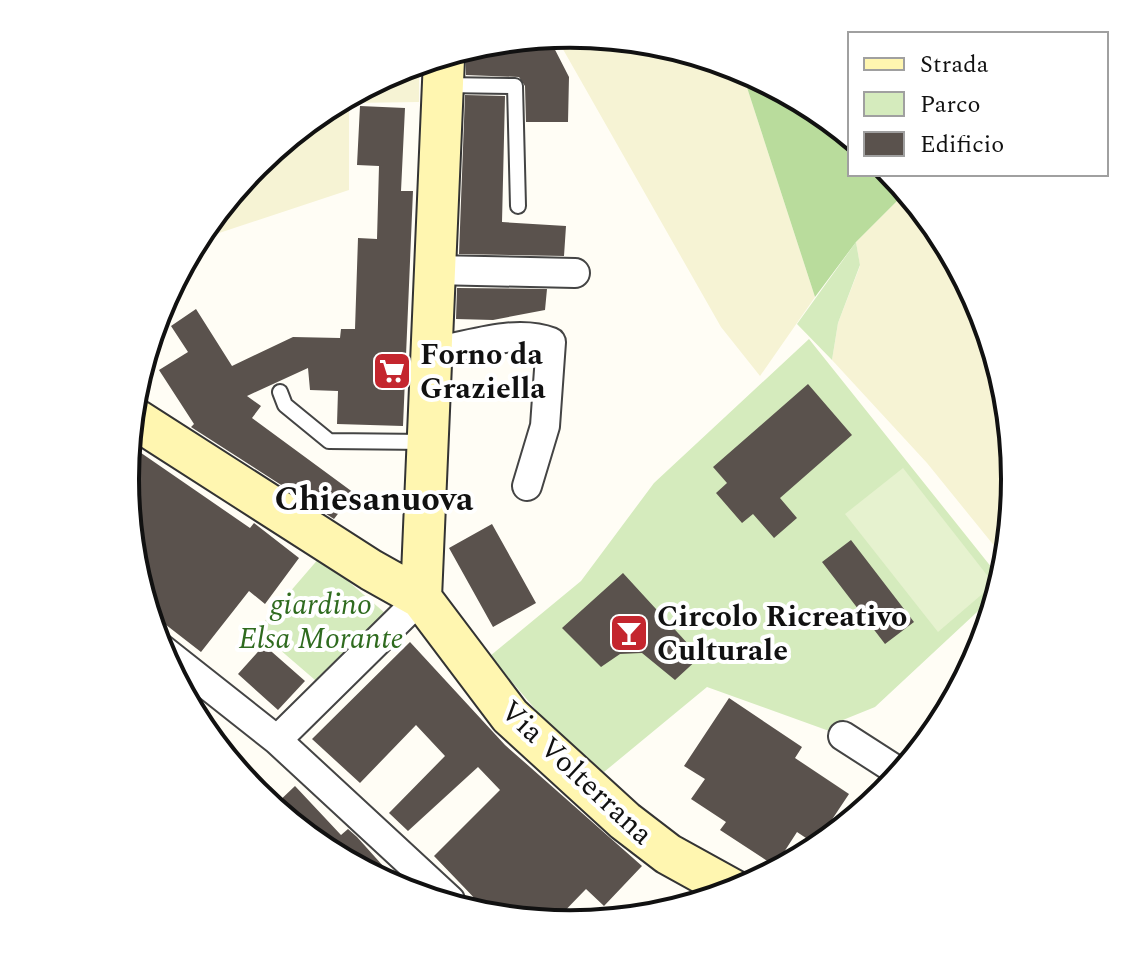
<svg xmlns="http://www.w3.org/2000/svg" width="1140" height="958" viewBox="0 0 1140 958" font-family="Spectral,serif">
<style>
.farmland{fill:#f6f3d4}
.green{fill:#d5ebbd}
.forest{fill:#b9dc9c}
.pitch{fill:#e6f2cf}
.building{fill:#5a524d}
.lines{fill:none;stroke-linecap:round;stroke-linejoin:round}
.lane-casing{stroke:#444;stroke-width:18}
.street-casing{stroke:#444;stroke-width:32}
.secondary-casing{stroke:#333;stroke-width:44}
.lane{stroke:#fff;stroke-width:14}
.street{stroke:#fff;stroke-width:28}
.secondary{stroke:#fff6b0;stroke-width:40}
.labels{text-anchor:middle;stroke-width:8;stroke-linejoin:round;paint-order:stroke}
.poi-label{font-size:30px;font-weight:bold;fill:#111;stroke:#fff;text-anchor:start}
.park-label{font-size:30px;font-style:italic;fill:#2f6b1f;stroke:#fff}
.street-label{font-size:30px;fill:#111;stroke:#fff}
.quarter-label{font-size:34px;font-weight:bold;fill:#111;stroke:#fff}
.rim{fill:none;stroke:#111;stroke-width:4}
</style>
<rect width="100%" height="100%" fill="#fffdf5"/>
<path class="farmland" d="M570,34L741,69L815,297L760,376L721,327L556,37Z
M419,64V102L349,103V190L207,237L256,164L400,68Z
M904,194L981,309L1015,479L1000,553L927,463L832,360L838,323L860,266L856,242Z"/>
<path class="green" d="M856,242L860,265L838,323L832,360L797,324Z
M809,339L996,573L991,599L875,707L833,724L843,736L707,687L604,772L553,730L490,656L581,581L654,483Z
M320,557L385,613L322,686L257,630Z"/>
<path class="forest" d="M741,69L850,141V174H891L904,194L856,242L815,297Z"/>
<path class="pitch" d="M903,468L994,584L938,632L845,514Z"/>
<path class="building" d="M549,38L569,77L568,122H526L525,86L519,77L466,75V55Z
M465,95L505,96L502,222L566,226L564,256L459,254Z
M360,106L405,108L401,191H413L403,426L337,424L338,391L310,390L308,368L247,396L261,406L252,418L354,493L334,519L191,427L194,424L159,370L188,352L171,326L196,309L232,366L293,337L340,338L341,329H355L358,238L377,239L379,166L357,165Z
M457,288L547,289L545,310L493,320L456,319Z
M808,384L852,435L780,498L797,518L774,538L753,514L742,523L716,493L727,483L713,467Z
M131,446L250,528L254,523L299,558L265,604L249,591L201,652L152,614L125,479Z
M492,524L536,603L493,627L449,548Z
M851,540L914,622L885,644L822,562Z
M623,573L700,657L675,680L642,653L620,654L601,667L562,628Z
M410,642L505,745L642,866L604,906L586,889L555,921L482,906L434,856L500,790L478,767L408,831L389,813L445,756L416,725L360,783L312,739Z
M264,645L305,681L278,710L238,674Z
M729,698L802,747L795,758L849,794L821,836L812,842L797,832L775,866L720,830L726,822L691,799L705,779L684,766Z
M295,786L341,835L348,829L357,837L393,877L388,882L274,806Z"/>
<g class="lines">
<g class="lane-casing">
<path id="lane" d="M444,85L515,86L518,206
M280,392L285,405L329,441L426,442"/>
</g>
<g class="street-casing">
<path id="street" d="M433,270L575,273
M430,352C468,347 514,328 551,342L545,426L527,486
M158,646L277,740L450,900
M843,736L899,772
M277,740L421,598"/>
</g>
<g class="secondary-casing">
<path id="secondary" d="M444,59L421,598L510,716L625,821L668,854L735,891
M137,420L371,570L421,598"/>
</g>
<use href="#lane" class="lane"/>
<use href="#street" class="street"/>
<use href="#secondary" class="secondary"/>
</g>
<defs>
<g id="supermarket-square" transform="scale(2)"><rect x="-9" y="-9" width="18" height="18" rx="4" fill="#c4262e" stroke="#fff"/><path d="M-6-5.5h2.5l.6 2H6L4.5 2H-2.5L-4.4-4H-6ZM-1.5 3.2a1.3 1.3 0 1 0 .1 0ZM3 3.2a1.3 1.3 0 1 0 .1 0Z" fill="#fff"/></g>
<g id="bar-square" transform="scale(2)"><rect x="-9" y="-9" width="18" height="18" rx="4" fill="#c4262e" stroke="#fff"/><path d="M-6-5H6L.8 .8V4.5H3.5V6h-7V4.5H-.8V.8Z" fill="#fff"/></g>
</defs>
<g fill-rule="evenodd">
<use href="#supermarket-square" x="392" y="371"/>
<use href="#bar-square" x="629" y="633"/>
</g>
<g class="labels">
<g class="poi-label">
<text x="420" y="364">Forno da<tspan x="420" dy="34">Graziella</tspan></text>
<text x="657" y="626">Circolo Ricreativo<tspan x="657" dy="34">Culturale</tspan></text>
</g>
<g class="park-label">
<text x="321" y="614">giardino<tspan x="321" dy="34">Elsa Morante</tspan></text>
</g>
<g class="street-label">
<text transform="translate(577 772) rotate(43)" y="10">Via Volterrana</text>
</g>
<g class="quarter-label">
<text x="374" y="510">Chiesanuova</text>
</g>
</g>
<path d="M0 0H1140V958H0ZM139 479a431 431 0 1 1 862 0a431 431 0 1 1-862 0Z" fill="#fff" fill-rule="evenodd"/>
<path class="rim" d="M139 479a431 431 0 1 1 862 0a431 431 0 1 1-862 0Z"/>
<rect x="848" y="32" width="260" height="144" fill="#ffffff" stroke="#a0a0a0" stroke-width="2"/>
<rect x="864" y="58" width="40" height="12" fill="#fff6b0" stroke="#a0a0a0" stroke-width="2"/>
<text x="920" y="72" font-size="24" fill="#111111">Strada</text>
<rect x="864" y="92" width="40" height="24" fill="#d5ebbd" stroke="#a0a0a0" stroke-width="2"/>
<text x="920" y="112" font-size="24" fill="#111111">Parco</text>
<rect x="864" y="132" width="40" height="24" fill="#5a524d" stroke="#a0a0a0" stroke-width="2"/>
<text x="920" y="152" font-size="24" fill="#111111">Edificio</text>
</svg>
